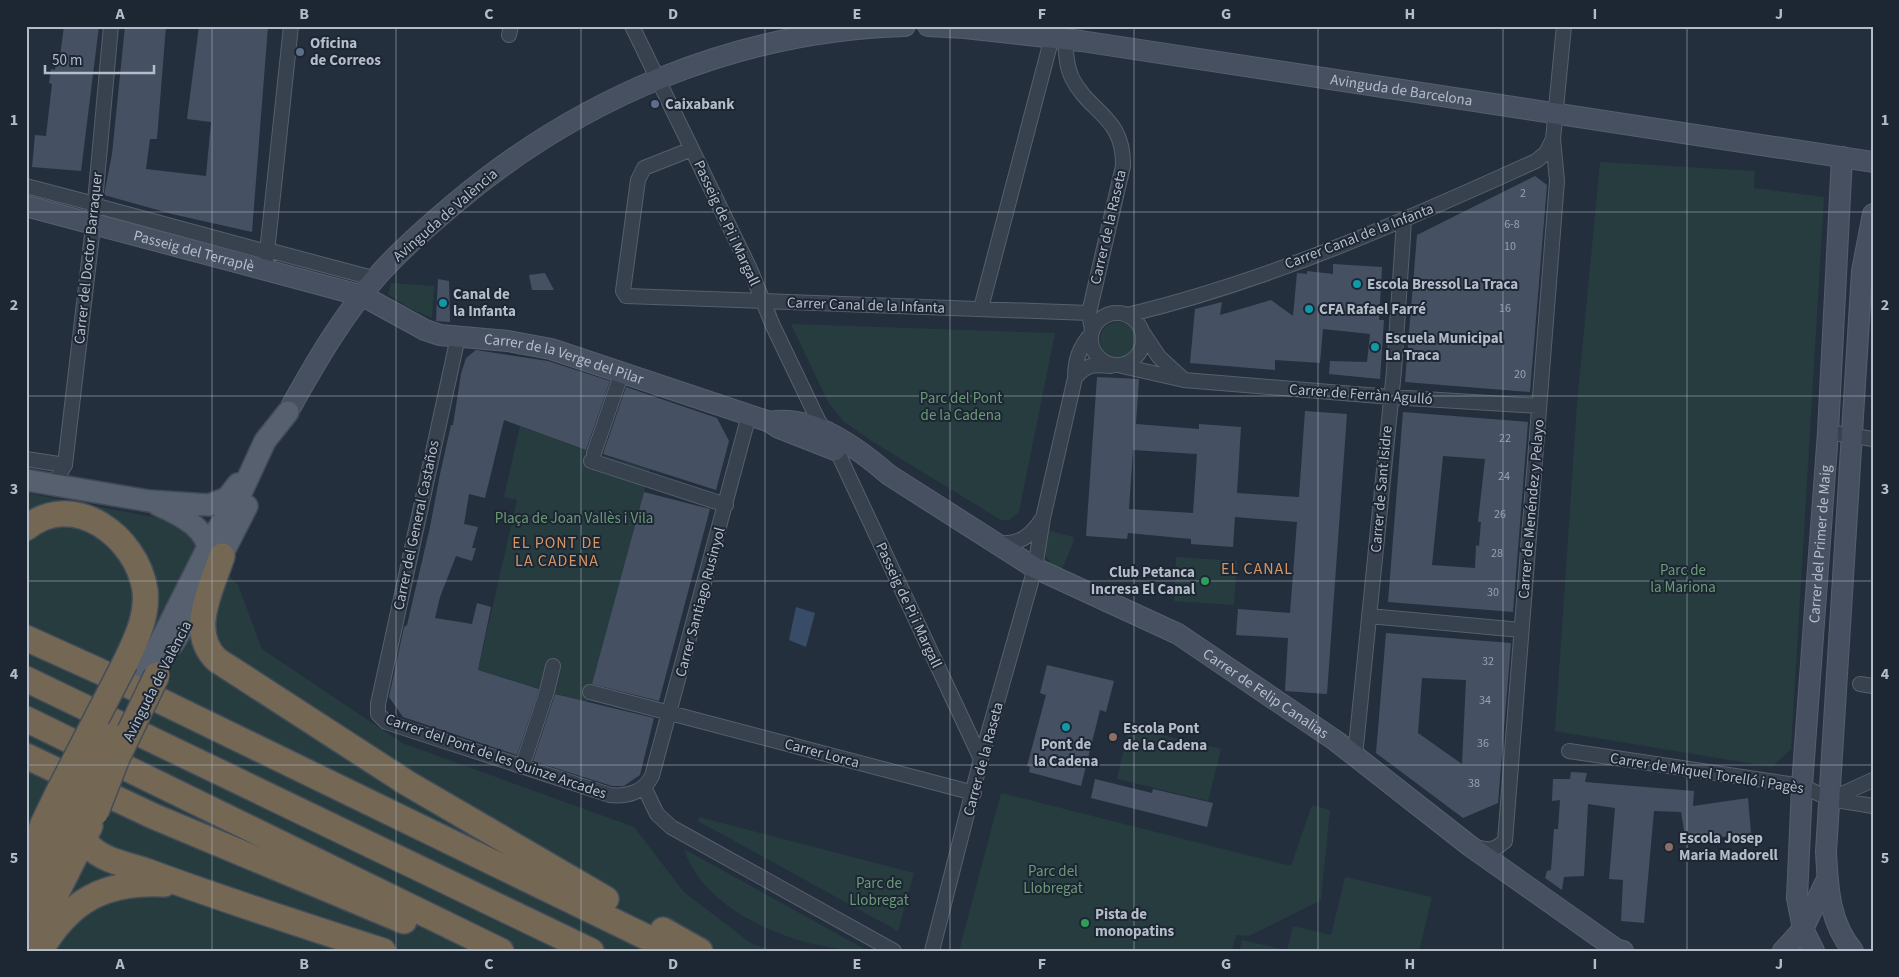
<svg xmlns="http://www.w3.org/2000/svg" width="1899" height="977" viewBox="0 0 1899 977" font-family="'Source Sans 3',sans-serif">
<style>
.green{fill:#263c3f}
.water{fill:#394c67}
.building{fill:#455162;fill-rule:evenodd}
.lines{fill:none;stroke-linecap:round;stroke-linejoin:round}
.street-casing{stroke:#565f6c;stroke-width:16}
.secondary-casing{stroke:#565f6c;stroke-width:22}
.primary-casing{stroke:#414a57;stroke-width:24}
.highway-casing{stroke:#434c59;stroke-width:28}
.street{stroke:#38414e;stroke-width:14}
.secondary{stroke:#465061;stroke-width:20}
.primary{stroke:#56606e;stroke-width:21}
.highway{stroke:#746855;stroke-width:25}
.highway-bridge-casing{stroke:#434c59;stroke-width:28;stroke-linecap:butt}
.highway-bridge{stroke:#746855;stroke-width:25}
.grid{fill:none;stroke:#b4bcc9;stroke-width:1;stroke-opacity:0.55}
.service-dot{fill:#5c6f8a;stroke:#1d2633;stroke-width:2}
.culture-dot{fill:#0f9aa8;stroke:#1d2633;stroke-width:2}
.leisure-dot{fill:#2e9e5b;stroke:#1d2633;stroke-width:2}
.education-dot{fill:#8d6e63;stroke:#1d2633;stroke-width:2}
.labels{text-anchor:middle;stroke-width:4;stroke-linejoin:round;paint-order:stroke}
.number-label{font-size:12px;fill:#98a1af}
.poi-label{font-size:15px;font-weight:bold;fill:#b4bcc9;stroke:#1d2633;text-anchor:start}
.street-label{font-size:15px;fill:#b4bcc9;stroke:#1d2633}
.park-label{font-size:15px;fill:#6b9a76;stroke:#1d2633}
.neighbourhood-label{font-size:16px;letter-spacing:1px;fill:#d59563;stroke:#1d2633}
.neatline{fill:none;stroke:#b4bcc9;stroke-width:2}
.grid-label{font-size:16px;text-anchor:middle;font-weight:bold;fill:#b4bcc9}
</style>
<rect width="100%" height="100%" fill="#242f3e"/>
<path class="green" d="M1600,162L1755,171L1754,188L1824,197L1791,749L1772,767L1555,731L1577,404Z
M391,283L434,286L432,318L409,308L388,294Z
M1100 340a18 18 0 1 1 36 0a18 18 0 1 1-36 0Z
M791,324L1055,333L1019,512L1009,520H1001L870,440L843,421L828,402Z
M520,426L594,453L650,469L587,703L478,670L517,500L504,497Z
M26,493L174,521L238,585L262,649L402,743L634,827L684,892L752,944L778,951H26Z
M1047,530L1074,537L1072,546L1061,571C1042,560 1043,549 1047,530Z
M1176,557L1237,561L1234,605L1174,601Z
M1129,727L1221,749L1208,801L1117,779Z
M1001,793L1291,866L1312,805L1330,810L1321,900L1249,936L1236,935L1232,951H959Z
M699,817L914,873L898,931L698,821Z
M684,849L868,951C805,951 705,916 684,849Z
M1345,877L1432,897L1419,951H1239L1242,940L1287,950L1293,926L1331,935Z"/>
<path class="water" d="M796,607L815,613L806,647L789,640Z"/>
<path class="building" d="M64,26H99L81,171L32,167L35,135L46,136L52,84L49,83L51,69L55,70L56,64H59Z
M125,26H166L157,139H150L146,169L206,176L211,122L187,119L199,26H268L252,232L172,214L104,195L112,154Z
M1535,176L1547,185L1530,392L1405,382L1417,235Z
M1333,264L1382,267L1379,320H1384L1380,379L1329,374L1330,361L1367,362L1370,334L1323,329L1320,363L1275,360V370L1190,363L1195,309L1222,302L1220,315L1271,300L1293,316L1297,273L1307,274V271L1333,274Z
M545,273L554,290H532L529,275Z
M438,279L449,281L450,322L436,321Z
M476,350L548,361L610,381L586,450L504,420L485,498L469,494L464,524L478,527L472,548H476L472,561L456,556L440,597L435,618L472,624L477,603L491,607L478,670L539,689L517,755L403,717L389,697L404,627L407,625L430,527L440,474L451,425H453L461,374L466,358Z
M1097,377L1139,379L1136,424L1199,429V424L1241,427L1237,493L1299,497L1305,411L1347,414L1327,694L1285,691L1288,638L1236,635L1238,609L1290,613L1297,522L1235,517L1233,547L1191,544V539L1128,533L1127,539L1086,536ZM1133,450L1197,454L1193,513L1129,509Z
M626,387L717,418L729,441L716,490L603,454Z
M1403,412L1528,422L1513,612L1388,602ZM1443,456L1485,459L1478,522H1481L1479,546L1476,545L1475,568L1432,565Z
M644,492L710,509L659,701L592,684Z
M1386,633L1511,643L1498,803L1463,818L1376,753ZM1422,678L1466,680L1462,764L1418,733Z
M1047,665L1114,681L1106,712L1100,710L1081,786L1029,772L1030,767L1027,766L1046,695L1040,693Z
M555,694L654,718L640,775L624,786H612L533,761Z
M1571,772L1587,773L1585,782L1694,791L1693,806L1748,798L1751,833L1686,842L1681,812L1654,811L1644,923L1621,921L1623,880L1609,879L1615,808L1588,804L1584,876L1564,877L1562,890L1545,878L1547,871L1551,870L1554,829H1558L1560,800L1552,801L1553,779H1570Z
M1095,779L1152,793L1153,789L1213,803L1207,827L1091,798Z"/>
<g class="lines">
<g class="street-casing">
<path id="street" d="M632,26L750,269L773,326L818,420L825,431
M509,35L511,26
M1065,39C1066,52 1066,66 1072,78C1090,114 1124,116 1123,166L1089,313
M692,149L644,168L638,180L623,291L626,296L1089,313L1092,330
M26,186L87,202
M101,207L263,251
M275,252L369,277
M265,271L291,26
M981,308L1052,37
M1091 339a26 26 0 1 1 52 0a26 26 0 1 1-52 0Z
M1127,315C1269,281 1404,221 1536,161L1546,153L1553,139L1564,26
M1143,333L1159,357L1184,380
M458,337L378,704V714L386,722L610,795C627,797 644,792 652,776L749,415
M1122,366L1184,380L1391,397L1539,406
M1075,378C1086,364 1094,364 1111,366
M1828,432L1873,439
M837,451L981,759
M594,453L622,372
M26,459L65,465
M591,461L726,505
M53,485L65,465L92,235L111,26
M997,543C1019,545 1030,537 1042,519
M1369,616L1521,630
M1860,684L1873,686
M590,692L974,793
M1569,751L1802,786L1830,799L1873,806
M1355,756L1394,371L1404,221
M522,767L547,691L553,666
M644,787L657,814L671,827L894,951
M1831,799L1873,780
M1476,847C1489,851 1495,850 1505,841L1557,181L1553,139
M932,951L981,759L1035,568L1043,518L1075,378C1075,360 1079,348 1091,334"/>
</g>
<g class="secondary-casing">
<g id="secondary">
<path id="s1" d="M928,26L965,28L1081,41L1873,162"/>
<path id="s2" d="M26,206L363,296L425,330L440,335L508,341L551,349L770,422L779,428L835,450"/>
<path d="M288,412C315,363 344,313 381,272C404,247 429,225 454,204C582,96 738,31 905,26"/>
<path id="s3" d="M770,422C812,414 858,448 889,475L1035,568L1178,634L1336,741L1470,846L1616,949L1623,951"/>
<path d="M1783,951L1803,929L1827,879"/>
<path id="s4" d="M1814,951L1803,929L1797,898L1802,786L1828,432L1842,157"/>
<path d="M1853,951C1829,922 1828,888 1826,852L1862,271L1873,214"/>
</g>
</g>
<g class="primary-casing">
<path id="primary" d="M26,480L149,501L209,505L227,498L238,484
M158,505C179,514 213,530 208,559
M173,644L195,608L247,506
M145,672L214,535L241,493L265,441L288,412"/>
</g>
<g class="highway-casing">
<path id="highway" d="M26,528C74,489 137,537 145,590C148,616 136,640 125,663
M222,556C212,588 187,632 217,660L407,783L606,899
M26,638L99,671L675,951
M26,679L591,951
M26,719L501,951
M26,756L153,816L404,921
M83,806C78,822 78,834 90,847C105,862 131,865 149,872C227,901 305,926 383,951
M26,871L43,824L57,795
M26,907L78,803
M663,930L700,951
M33,940L90,826
M40,951C70,900 105,881 164,884"/>
</g>
<use href="#street" class="street"/>
<use href="#secondary" class="secondary"/>
<use href="#primary" class="primary"/>
<use href="#highway" class="highway"/>
<g class="highway-bridge-casing">
<path id="highway-bridge" d="M57,795L125,663
M78,803L111,736
M96,812L117,758L157,675"/>
</g>
<use href="#highway-bridge" class="highway-bridge"/>
</g>
<path class="grid" d="M212,26V951M396,26V951M581,26V951M765,26V951M950,26V951M1134,26V951M1318,26V951M1503,26V951M1687,26V951M26,212H1873M26,396H1873M26,581H1873M26,765H1873"/>
<g class="service-dot">
<circle cx="300" cy="52" r="5"/>
<circle cx="655" cy="104" r="5"/>
</g>
<g class="culture-dot">
<circle cx="1357" cy="284" r="5"/>
<circle cx="443" cy="303" r="5"/>
<circle cx="1309" cy="309" r="5"/>
<circle cx="1375" cy="347" r="5"/>
<circle cx="1066" cy="727" r="5"/>
</g>
<g class="leisure-dot">
<circle cx="1205" cy="581" r="5"/>
<circle cx="1085" cy="923" r="5"/>
</g>
<g class="education-dot">
<circle cx="1113" cy="737" r="5"/>
<circle cx="1669" cy="847" r="5"/>
</g>
<g class="labels">
<g class="number-label">
<text x="1523" y="197">2</text>
<text x="1512" y="228">6-8</text>
<text x="1510" y="250">10</text>
<text x="1505" y="312">16</text>
<text x="1520" y="378">20</text>
<text x="1505" y="442">22</text>
<text x="1504" y="480">24</text>
<text x="1500" y="518">26</text>
<text x="1497" y="557">28</text>
<text x="1493" y="596">30</text>
<text x="1488" y="665">32</text>
<text x="1485" y="704">34</text>
<text x="1483" y="747">36</text>
<text x="1474" y="787">38</text>
</g>
<g class="poi-label">
<text x="310" y="48">Oficina<tspan x="310" dy="17">de Correos</tspan></text>
<text x="665" y="109">Caixabank</text>
<text x="1367" y="289">Escola Bressol La Traca</text>
<text x="453" y="299">Canal de<tspan x="453" dy="17">la Infanta</tspan></text>
<text x="1319" y="314">CFA Rafael Farré</text>
<text x="1385" y="343">Escuela Municipal<tspan x="1385" dy="17">La Traca</tspan></text>
<text x="1195" y="577" text-anchor="end">Club Petanca<tspan x="1195" dy="17">Incresa El Canal</tspan></text>
<text x="1123" y="733">Escola Pont<tspan x="1123" dy="17">de la Cadena</tspan></text>
<text x="1066" y="749" text-anchor="middle">Pont de<tspan x="1066" dy="17">la Cadena</tspan></text>
<text x="1679" y="843">Escola Josep<tspan x="1679" dy="17">Maria Madorell</tspan></text>
<text x="1095" y="919">Pista de<tspan x="1095" dy="17">monopatins</tspan></text>
</g>
<g class="street-label">
<text dy="5" stroke="none"><textPath href="#s1" startOffset="478">Avinguda de Barcelona</textPath></text>
<text transform="translate(445 215) rotate(-41)" y="5">Avinguda de València</text>
<text transform="translate(727 223) rotate(65)" y="5">Passeig de Pi i Margall</text>
<text transform="translate(1108 227) rotate(-77)" y="5">Carrer de la Raseta</text>
<text transform="translate(1359 236) rotate(-21)" y="5">Carrer Canal de la Infanta</text>
<text dy="5" stroke="none"><textPath href="#s2" startOffset="174">Passeig del Terraplè</textPath></text>
<text transform="translate(88 258) rotate(-84)" y="5">Carrer del Doctor Barraquer</text>
<text transform="translate(866 305) rotate(2)" y="5">Carrer Canal de la Infanta</text>
<text dy="5" stroke="none"><textPath href="#s2" startOffset="562">Carrer de la Verge del Pilar</textPath></text>
<text transform="translate(1361 394) rotate(4)" y="5">Carrer de Ferràn Agulló</text>
<text transform="translate(1381 489) rotate(-85)" y="5">Carrer de Sant Isidre</text>
<text transform="translate(1531 509) rotate(-85)" y="5">Carrer de Menéndez y Pelayo</text>
<text transform="translate(416 525) rotate(-78)" y="5">Carrer del General Castaños</text>
<text dy="5" stroke="none"><textPath href="#s4" startOffset="411">Carrer del Primer de Maig</textPath></text>
<text transform="translate(700 602) rotate(-75)" y="5">Carrer Santiago Rusinyol</text>
<text transform="translate(909 605) rotate(65)" y="5">Passeig de Pi i Margall</text>
<text transform="translate(157 681) rotate(-63)" y="5">Avinguda de València</text>
<text dy="5" stroke="none"><textPath href="#s3" startOffset="571">Carrer de Felip Canalias</textPath></text>
<text transform="translate(822 753) rotate(15)" y="5">Carrer Lorca</text>
<text transform="translate(496 756) rotate(19)" y="5">Carrer del Pont de les Quinze Arcades</text>
<text transform="translate(983 759) rotate(-75)" y="5">Carrer de la Raseta</text>
<text transform="translate(1707 773) rotate(9)" y="5">Carrer de Miquel Torelló i Pagès</text>
</g>
<g class="park-label">
<text x="961" y="403">Parc del Pont<tspan x="961" dy="17">de la Cadena</tspan></text>
<text x="574" y="523">Plaça de Joan Vallès i Vila</text>
<text x="1683" y="575">Parc de<tspan x="1683" dy="17">la Mariona</tspan></text>
<text x="1053" y="876">Parc del<tspan x="1053" dy="17">Llobregat</tspan></text>
<text x="879" y="888">Parc de<tspan x="879" dy="17">Llobregat</tspan></text>
</g>
<g class="neighbourhood-label">
<text x="557" y="548">EL PONT DE<tspan x="557" dy="18">LA CADENA</tspan></text>
<text x="1257" y="574">EL CANAL</text>
</g>
</g>
<rect width="1899" height="977" fill="none" stroke="#1d2633" stroke-width="55"/>
<path d="M45 65v8h109v-8" fill="none" stroke="#b4bcc9" stroke-width="2.5"/>
<text x="52" y="65" font-size="15" fill="#b4bcc9" stroke="#1d2633" stroke-width="4" paint-order="stroke">50 m</text>
<rect x="28" y="28" width="1844" height="922" class="neatline"/>
<g class="grid-label">
<text x="120" y="19">A</text>
<text x="304" y="19">B</text>
<text x="489" y="19">C</text>
<text x="673" y="19">D</text>
<text x="857" y="19">E</text>
<text x="1042" y="19">F</text>
<text x="1226" y="19">G</text>
<text x="1410" y="19">H</text>
<text x="1595" y="19">I</text>
<text x="1779" y="19">J</text>
<text x="14" y="125">1</text>
<text x="1885" y="125">1</text>
<text x="14" y="310">2</text>
<text x="1885" y="310">2</text>
<text x="14" y="494">3</text>
<text x="1885" y="494">3</text>
<text x="14" y="679">4</text>
<text x="1885" y="679">4</text>
<text x="14" y="863">5</text>
<text x="1885" y="863">5</text>
<text x="120" y="969">A</text>
<text x="304" y="969">B</text>
<text x="489" y="969">C</text>
<text x="673" y="969">D</text>
<text x="857" y="969">E</text>
<text x="1042" y="969">F</text>
<text x="1226" y="969">G</text>
<text x="1410" y="969">H</text>
<text x="1595" y="969">I</text>
<text x="1779" y="969">J</text>
</g>
</svg>
